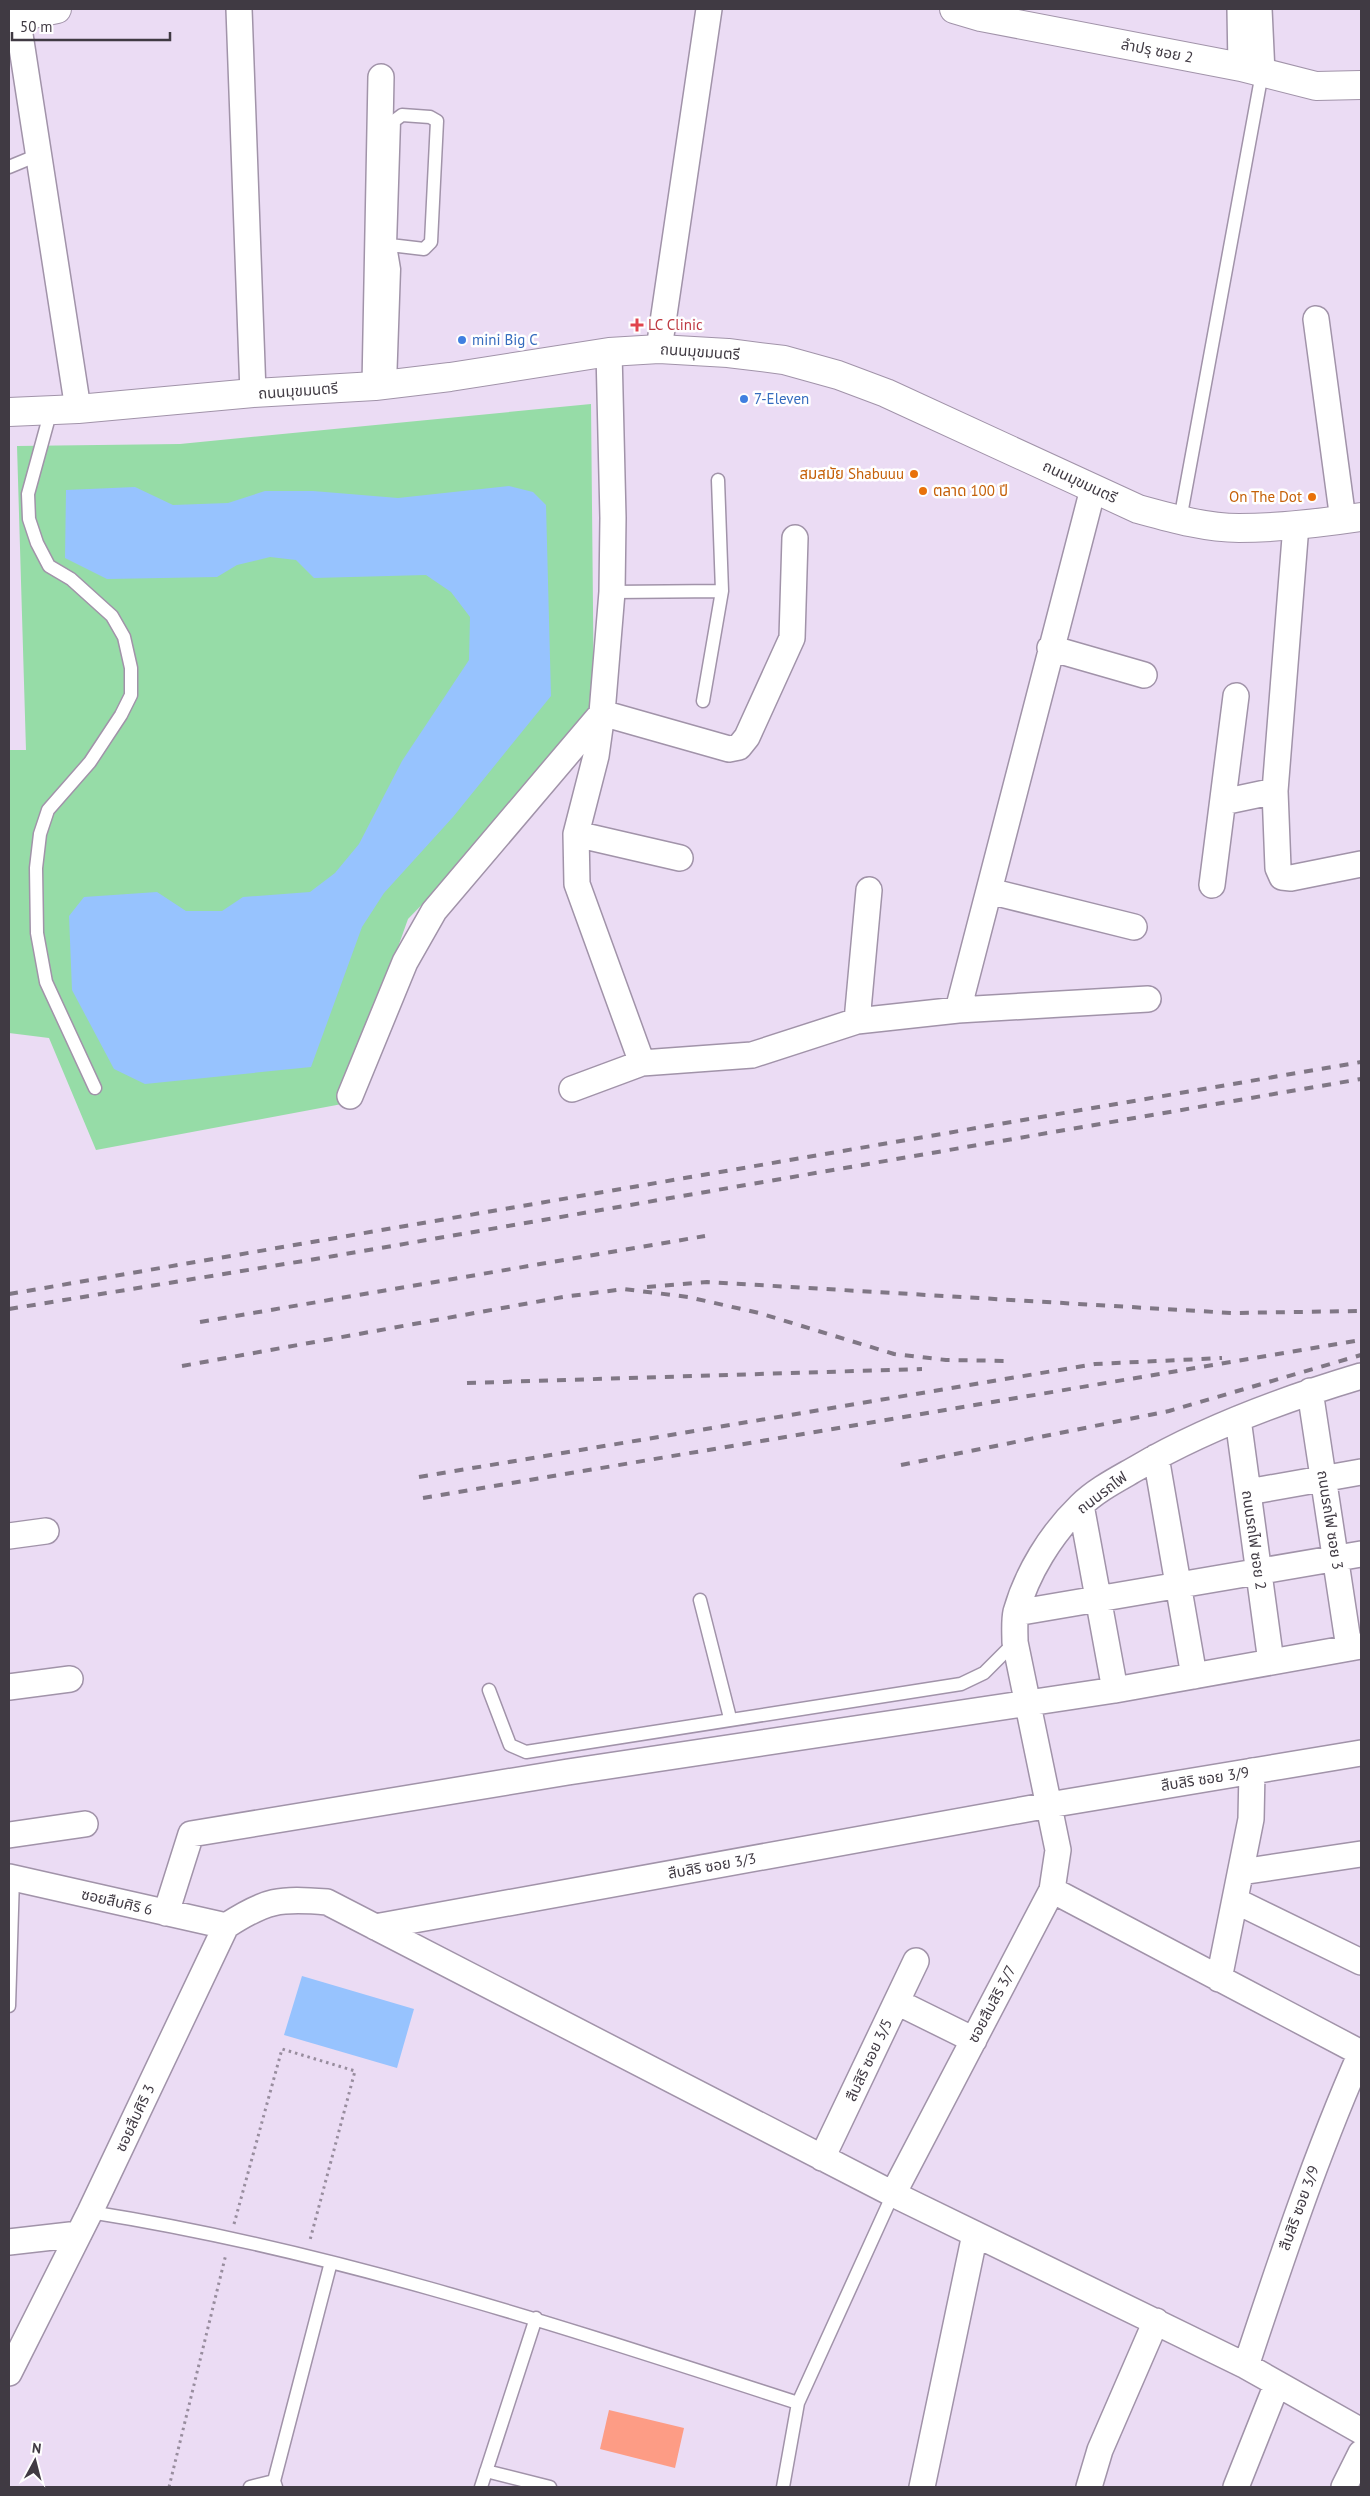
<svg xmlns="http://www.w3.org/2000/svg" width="1370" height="2496" viewBox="0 0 1370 2496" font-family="'PT Sans','Noto Sans Thai',sans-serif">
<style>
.green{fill:#96dca7}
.water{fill:#97c3fe}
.building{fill:#fd9c85}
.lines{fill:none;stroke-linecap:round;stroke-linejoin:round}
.lane-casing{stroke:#a193a9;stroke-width:15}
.street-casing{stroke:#a193a9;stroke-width:28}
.secondary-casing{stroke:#a193a9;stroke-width:30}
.path{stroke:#988d9e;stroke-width:3;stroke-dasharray:2.5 4;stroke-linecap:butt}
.lane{stroke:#fff;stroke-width:12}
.street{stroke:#fff;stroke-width:25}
.secondary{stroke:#fff;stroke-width:28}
.rail{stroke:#807785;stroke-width:4;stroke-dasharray:9 9;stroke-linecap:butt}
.health-dot{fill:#e0444e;stroke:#fff;stroke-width:2}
.shop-dot{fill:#3f7fe0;stroke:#fff;stroke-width:2}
.food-dot{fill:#e8710a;stroke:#fff;stroke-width:2}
.labels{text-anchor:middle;stroke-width:5;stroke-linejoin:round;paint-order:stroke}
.street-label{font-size:15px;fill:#403a43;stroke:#fff}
.health-label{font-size:15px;fill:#be3a42;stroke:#fff;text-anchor:start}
.shop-label{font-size:15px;fill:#366cbe;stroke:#fff;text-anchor:start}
.food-label{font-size:15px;fill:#c56008;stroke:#fff;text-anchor:end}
</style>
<rect width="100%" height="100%" fill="#ebdcf4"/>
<path class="green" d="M591,404L594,709L501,823L408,919L342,1104L96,1150L49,1038L9,1033V750H26L17,446L180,444Z"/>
<path class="water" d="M509,486L533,492L546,505L551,696L453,817L384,893L362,927L311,1067L145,1084L114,1069L72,990L69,916L84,897L157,892L186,911H222L243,897L310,892L335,873L359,844L402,761L469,660L470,617L451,592L426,575L314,578L296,560L270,557L237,565L217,577L107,579L65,558L66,490L135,487L173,505L228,503L265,491H313L398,498Z
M302,1976L414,2009L397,2068L284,2035Z"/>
<path class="building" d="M609,2410L684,2428L675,2468L600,2449Z"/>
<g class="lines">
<g class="lane-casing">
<path id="lane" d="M9,167L38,155
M390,245L424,249L431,242L437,121L430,117L402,115L394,121L390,245L394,269L390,384
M51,410L28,494L29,519L37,543L49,566L71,579L112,616L124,637L131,668V695L121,715L90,762L48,810L40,834L36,868L37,933L46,982L95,1088
M1180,520L1262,73
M612,592L722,591
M703,701L722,591L718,480
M700,1600L730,1718
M489,1690L510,1745L526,1752L961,1684L984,1673L1015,1642
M9,2006L13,1878
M90,2212C332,2250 566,2328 798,2403
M486,2471L550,2487
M250,2487L274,2481
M276,2487L274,2481L331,2262
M481,2487L536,2318
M783,2487L798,2403L893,2194"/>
</g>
<g class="street-casing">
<path id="street" d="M16,9L78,409
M239,9L253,393
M1240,9L1241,67
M1259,9L1262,73
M1316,319L1343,520
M659,349L709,9
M609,352L613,518L612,592L602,713L596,756L576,834L577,884L642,1063
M375,386L381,77
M1296,525L1275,791L1278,868L1282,877L1291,878L1361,864
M1050,648L1144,675
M1223,802L1275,791
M576,834L680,858
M1212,885L1236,696
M989,891L1134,927
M958,1010L1093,489
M857,1021L869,890
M572,1089L642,1063L752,1055L857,1021L958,1010L1148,999
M350,1096L405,962L434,911L602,713L729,749L739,747L747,737L792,638L795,538
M1310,1391L1349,1648
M1238,1419L1271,1662
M1156,1457L1194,1676
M1248,1492L1361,1472
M1081,1505L1115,1690
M9,1536L46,1531
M1016,1613L1361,1554
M9,1687L70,1679
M9,1835L85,1824
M1241,1872L1361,1854
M9,1877L226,1926
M1052,1890L1361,2053C1316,2155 1281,2260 1246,2366
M1236,1901L1361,1962
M166,1913L191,1834L568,1772L1115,1690L1361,1646
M375,1927L1049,1805L1361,1753
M1219,1979L1251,1819L1252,1771
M897,2002L974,2040
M822,2158L916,1961
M893,2194L1052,1890L1058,1850L1015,1642C1015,1633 1014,1621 1016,1612C1027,1573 1051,1534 1080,1506C1096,1490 1118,1479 1137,1468C1207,1427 1284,1399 1361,1376
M9,2242L79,2234
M9,2373L90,2212L226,1926C266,1900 279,1898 327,1902L893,2194L1246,2366L1361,2431
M922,2487L975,2234
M1089,2487L1100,2450L1156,2321
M1236,2487L1277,2384
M1344,2487L1361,2453"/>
</g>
<g class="secondary-casing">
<path id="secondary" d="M954,9L981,17L1241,67L1316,86L1361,85
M9,19L57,9
M9,412L78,409L253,393L375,386L450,377L609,352L659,349L728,353L784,360L838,375L886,393L1138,509C1171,518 1206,528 1239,528C1280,528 1321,523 1361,517"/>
</g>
<path class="path" d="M234,2224L282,2049L355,2071L310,2240
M169,2487L226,2254"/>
<use href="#lane" class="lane"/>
<use href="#street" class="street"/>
<use href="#secondary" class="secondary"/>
<path class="rail" d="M647,1287L707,1282L1232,1313L1361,1311
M9,1294L1361,1062
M9,1309L334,1256L1361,1079
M200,1322L705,1236
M182,1366L563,1297L624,1289L688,1297L759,1313L894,1354L946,1360L1011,1361
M467,1383L922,1369
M901,1465L1169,1411L1361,1355
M419,1477L1095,1364L1222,1358
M423,1498L1361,1340"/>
</g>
<path class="health-dot" d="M634.5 317.5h5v5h5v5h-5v5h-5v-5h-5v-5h5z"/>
<g class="shop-dot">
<circle cx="462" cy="340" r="5"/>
<circle cx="744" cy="399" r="5"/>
</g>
<g class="food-dot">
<circle cx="914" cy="474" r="5"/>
<circle cx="923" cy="491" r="5"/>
<circle cx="1312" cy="497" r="5"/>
</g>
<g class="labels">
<g class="street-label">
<text transform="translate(1157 51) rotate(11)" y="5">ลำปรุ ซอย 2</text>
<text transform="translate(700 352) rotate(4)" y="5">ถนนมุขมนตรี</text>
<text transform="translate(298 391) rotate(-4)" y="5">ถนนมุขมนตรี</text>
<text transform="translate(1080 482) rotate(25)" y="5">ถนนมุขมนตรี</text>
<text transform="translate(1102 1493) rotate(-37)" y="5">ถนนรถไฟ</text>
<text transform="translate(1330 1520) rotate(81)" y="5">ถนนรถไฟ ซอย 3</text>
<text transform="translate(1254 1540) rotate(82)" y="5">ถนนรถไฟ ซอย 2</text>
<text transform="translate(1205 1779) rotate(-9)" y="5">สืบสิริ ซอย 3/9</text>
<text transform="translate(712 1866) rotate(-10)" y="5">สืบสิริ ซอย 3/3</text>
<text transform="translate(117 1902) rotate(13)" y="5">ซอยสืบศิริ 6</text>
<text transform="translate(992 2004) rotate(-62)" y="5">ซอยสืบสิริ 3/7</text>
<text transform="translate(869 2060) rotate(-65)" y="5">สืบสิริ ซอย 3/5</text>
<text transform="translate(135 2118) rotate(-65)" y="5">ซอยสืบศิริ 3</text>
<text transform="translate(1299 2208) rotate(-70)" y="5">สืบสิริ ซอย 3/9</text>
</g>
<g class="health-label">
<text x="648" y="330">LC Clinic</text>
</g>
<g class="shop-label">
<text x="472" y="345">mini Big C</text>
<text x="754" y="404">7-Eleven</text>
</g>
<g class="food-label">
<text x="904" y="479">สมสมัย Shabuuu</text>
<text x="933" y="496" text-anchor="start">ตลาด 100 ปี</text>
<text x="1302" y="502">On The Dot</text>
</g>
</g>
<rect width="1370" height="2496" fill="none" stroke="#403a43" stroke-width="20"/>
<g transform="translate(35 2461) rotate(7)" stroke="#ffffff" stroke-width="4" paint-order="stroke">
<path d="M0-4L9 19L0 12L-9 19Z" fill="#403a43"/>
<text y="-8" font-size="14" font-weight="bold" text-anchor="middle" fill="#403a43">N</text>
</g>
<path d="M12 32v8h158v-8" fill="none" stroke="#403a43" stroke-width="2.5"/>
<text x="20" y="32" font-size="15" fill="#403a43" stroke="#ffffff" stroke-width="4" paint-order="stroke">50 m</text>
</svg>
